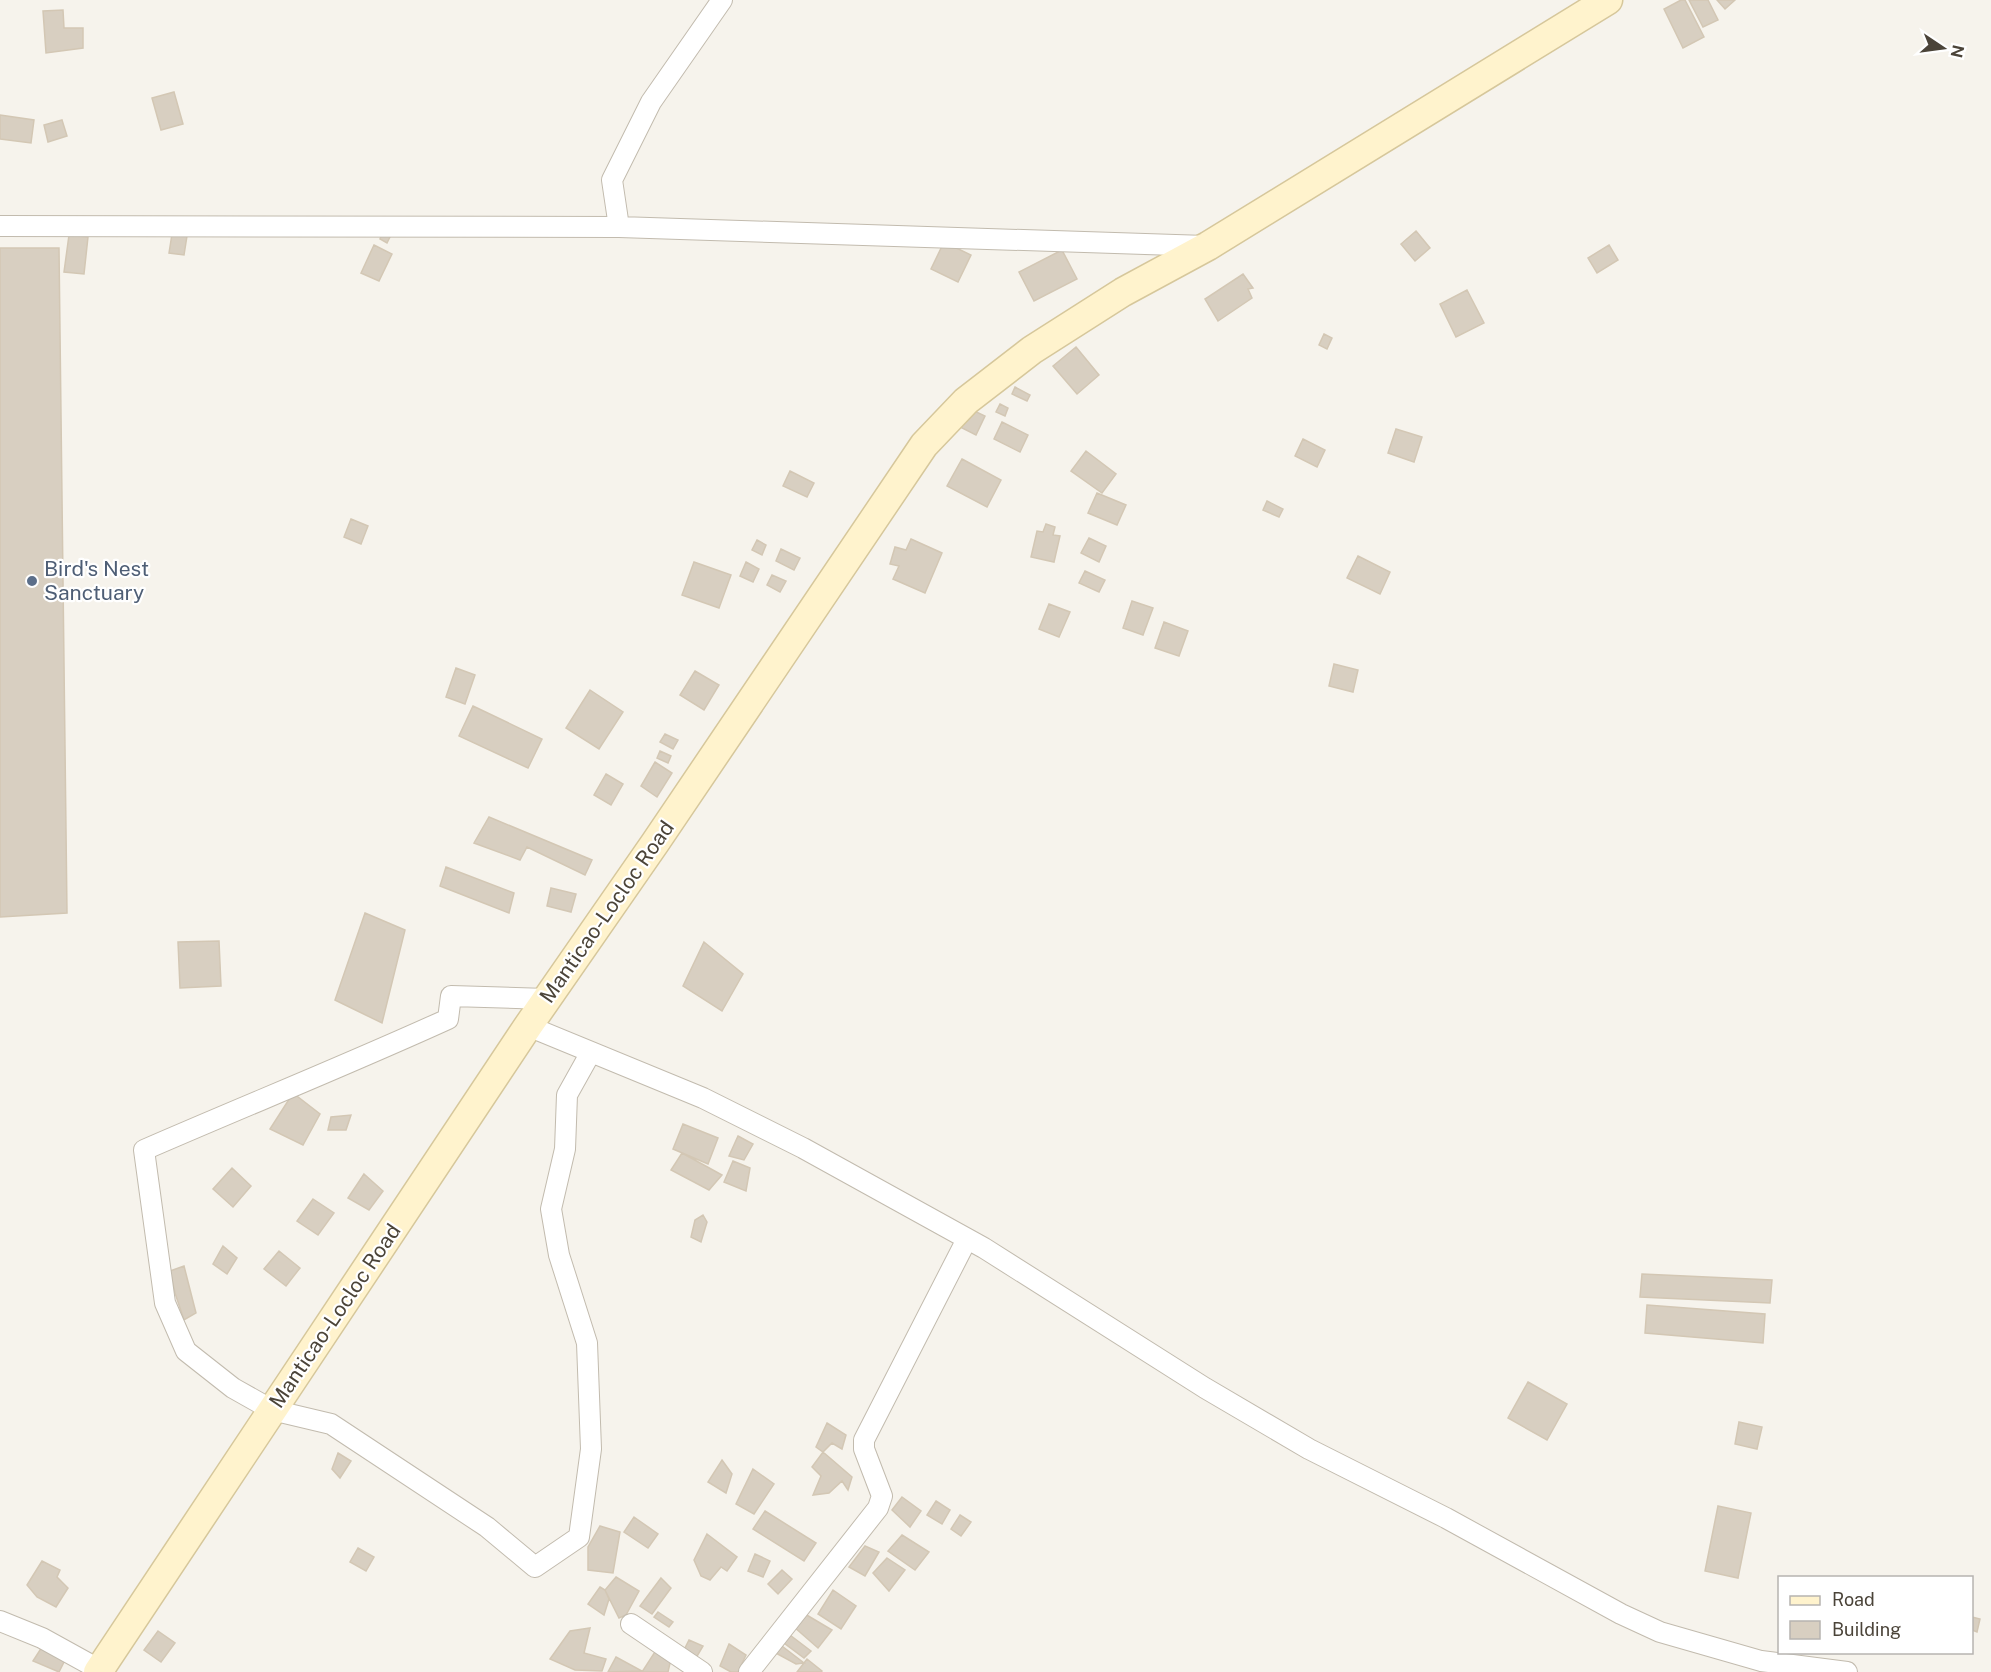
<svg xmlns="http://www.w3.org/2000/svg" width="1991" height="1672" viewBox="0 0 1991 1672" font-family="'Public Sans',sans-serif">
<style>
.building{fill:#d8cfc1;stroke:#d3c7b4;stroke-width:1.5}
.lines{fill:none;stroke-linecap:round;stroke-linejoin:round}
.street-casing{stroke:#c2bbae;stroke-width:22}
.secondary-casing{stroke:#d6c79b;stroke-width:31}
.street{stroke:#fff;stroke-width:20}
.secondary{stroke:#fff3cd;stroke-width:28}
.service-dot{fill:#5c6f8a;stroke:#fff;stroke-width:2}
.labels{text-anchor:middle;stroke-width:4.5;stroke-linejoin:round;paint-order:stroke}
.service-label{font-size:21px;fill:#4e5e75;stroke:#fff;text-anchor:start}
.street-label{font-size:21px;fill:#4b4439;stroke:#fff}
</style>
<rect width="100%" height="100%" fill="#f6f3ec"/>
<path class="building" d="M1681,0H1685L1704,37L1683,48L1664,9Z
M1689,0H1708L1718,20L1703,27Z
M1717,0H1735L1725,9Z
M63,10L64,28H83V48L46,53L43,11Z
M174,92L183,124L161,130L152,98Z
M0,115L34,120L31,143L0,139Z
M62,120L67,136L48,142L44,125Z
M1416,231L1430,248L1415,261L1401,244Z
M383,232L391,235L387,243L380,239Z
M172,234L187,236L184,255L169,253Z
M69,235L88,237L84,274L64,272Z
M944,242L971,255L958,282L931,269Z
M374,245L392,254L379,281L361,273Z
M1609,245L1618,260L1597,273L1588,258Z
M0,248H59L67,913L0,917Z
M1062,250L1077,279L1034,301L1019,272Z
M1243,274L1253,288L1248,289L1252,298L1218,321L1205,299Z
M1467,290L1484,323L1456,337L1440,304Z
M1324,334L1332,338L1327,349L1319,345Z
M1076,347L1099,375L1077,394L1053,366Z
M1015,387L1030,395L1027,401L1012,394Z
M1000,404L1008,408L1005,416L996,412Z
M968,408L985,416L976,435L960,427Z
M1002,422L1028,435L1020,452L994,439Z
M1396,429L1422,437L1414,462L1388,453Z
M1303,439L1325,450L1317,467L1295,456Z
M1086,451L1116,474L1102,493L1071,471Z
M962,459L1001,480L987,507L947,486Z
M790,471L814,483L807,497L783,486Z
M1097,493L1126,505L1117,525L1088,513Z
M1267,501L1283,509L1279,517L1263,510Z
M351,519L368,526L361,544L344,537Z
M1046,524L1055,527L1053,535L1060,536L1054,562L1031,557L1037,531L1043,532Z
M1089,538L1106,546L1099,562L1081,553Z
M911,539L942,553L925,593L893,579L899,566L890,564L895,547L906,550Z
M757,540L766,545L762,555L752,550Z
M781,549L800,558L794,570L776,561Z
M1358,556L1390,572L1380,594L1347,578Z
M694,562L731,575L719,608L682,595Z
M746,562L759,569L753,582L740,576Z
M1085,571L1105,580L1099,592L1079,583Z
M772,575L786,581L780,592L767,585Z
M1132,601L1153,608L1143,635L1123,628Z
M1049,604L1070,612L1059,637L1039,629Z
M1164,622L1188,631L1179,656L1155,648Z
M1334,664L1358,670L1353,692L1329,686Z
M456,668L475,675L465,704L446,697Z
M695,671L719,685L704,710L680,695Z
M590,690L623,712L599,749L566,728Z
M473,706L542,739L528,768L459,736Z
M665,734L678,740L673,749L660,742Z
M660,751L671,756L668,763L657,758Z
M655,762L672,773L657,797L641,786Z
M606,774L623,784L611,805L594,795Z
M489,817L592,860L585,875L527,847L520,860L474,843Z
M446,867L514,893L509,913L440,886Z
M551,888L576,894L571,912L547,906Z
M365,913L405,930L382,1023L335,1000Z
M219,941L221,986L180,988L178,942Z
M704,942L743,974L722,1011L683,986Z
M293,1093L320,1114L303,1145L270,1129Z
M351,1115L346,1130H328L331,1117Z
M683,1124L718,1138L708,1164L673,1149Z
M738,1136L753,1144L744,1160L729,1156Z
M682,1153L722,1175L709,1190L671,1170Z
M733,1161L750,1168L746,1191L724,1182Z
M232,1168L251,1186L233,1207L213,1189Z
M364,1174L383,1191L369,1210L348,1198Z
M313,1199L334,1213L318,1235L297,1221Z
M703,1215L707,1222L701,1242L691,1237L695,1220Z
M223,1246L237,1258L227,1274L213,1264Z
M279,1251L300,1268L286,1286L264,1269Z
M184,1266L196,1313L184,1320L175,1293L170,1271Z
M1642,1274L1772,1280L1770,1303L1640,1297Z
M1647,1305L1765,1314L1763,1343L1645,1333Z
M1528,1382L1567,1404L1547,1440L1508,1418Z
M1739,1422L1762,1427L1757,1449L1735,1444Z
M827,1423L846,1435L842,1449L832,1443L823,1452L816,1447Z
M823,1452L852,1477L848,1490L842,1481L829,1493L813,1495L821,1476L812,1467Z
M338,1453L351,1461L340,1478L332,1469Z
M722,1460L732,1474L726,1493L708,1482Z
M753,1469L774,1484L754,1514L736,1504Z
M902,1497L921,1511L910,1527L892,1510Z
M936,1501L950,1510L942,1524L927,1515Z
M1718,1506L1751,1513L1738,1578L1705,1571Z
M765,1511L816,1543L804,1561L753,1529Z
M960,1515L971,1522L961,1536L951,1529Z
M634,1517L658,1534L648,1548L624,1532Z
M600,1526L620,1532L613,1573L588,1570V1547Z
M707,1534L737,1557L727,1571L721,1567L710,1580L701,1576L694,1560Z
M902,1535L929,1552L915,1570L888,1551Z
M865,1546L879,1552L865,1576L849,1567Z
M358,1548L374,1557L366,1571L350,1562Z
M755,1554L770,1561L763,1577L748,1571Z
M887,1558L905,1570L889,1591L873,1573Z
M42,1561L60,1570L57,1577L68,1588L56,1607L37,1597L27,1585Z
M782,1570L792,1579L778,1594L768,1584Z
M616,1577L639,1591L626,1615L619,1618L605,1590Z
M661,1578L671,1588L652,1614L640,1606Z
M600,1587L605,1590L609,1599L604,1615L588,1604Z
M833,1590L856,1606L841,1629L818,1614Z
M658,1612L673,1622L669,1627L654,1617Z
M805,1614L832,1630L818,1648L794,1627Z
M1972,1617L1980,1619L1977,1632L1972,1630Z
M590,1628L584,1653L606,1659L602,1671L575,1670L550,1659L570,1631Z
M158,1631L175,1643L161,1662L144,1650Z
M786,1632L811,1651L804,1658L780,1640Z
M689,1640L703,1646L696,1658L684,1650Z
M778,1643L804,1663L796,1664L772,1651Z
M660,1644L671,1659L668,1672H642Z
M729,1644L746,1655L738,1672H731L720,1666Z
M42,1647L66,1658L59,1672L33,1661Z
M616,1657L642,1671L608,1672Z
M807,1659L822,1671L821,1672H797Z"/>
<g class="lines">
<g class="street-casing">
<path id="street" d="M0,226L619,227L1206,246
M619,227L612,180L651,102L722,0
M547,999L451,996L448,1019C347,1065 245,1106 144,1150L165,1303L186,1351L233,1388L272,1410L331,1424L487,1527L535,1567L579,1537L591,1449L587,1343L559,1255L551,1209L565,1149L567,1095L591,1052
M528,1026L703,1098L803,1148L984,1248L1205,1388L1309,1449L1446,1518L1621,1614L1660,1632L1761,1661L1847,1672
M0,1621L42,1638L100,1670
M631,1624L702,1672
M749,1672L878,1508L882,1496L864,1449V1440L967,1239"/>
</g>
<g class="secondary-casing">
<path id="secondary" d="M98,1672L528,1026L655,843L924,445L966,401L1032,350L1123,292L1208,246L1608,0"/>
</g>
<use href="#street" class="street"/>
<use href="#secondary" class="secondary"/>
</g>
<circle class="service-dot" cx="32" cy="581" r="6"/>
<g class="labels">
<g class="service-label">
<text x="44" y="576">Bird's Nest<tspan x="44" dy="24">Sanctuary</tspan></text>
</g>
<g class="street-label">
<text transform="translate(607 912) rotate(-55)" y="7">Manticao-Locloc Road</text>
<text transform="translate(335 1316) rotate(-56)" y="7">Manticao-Locloc Road</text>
</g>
</g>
<rect x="1778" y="1576" width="195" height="78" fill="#ffffff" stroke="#b7b4b0" stroke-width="1.5"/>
<rect x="1790" y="1596" width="30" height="9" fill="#fff3cd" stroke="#b7b4b0" stroke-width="1.5"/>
<text x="1832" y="1606" font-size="18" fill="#4b4439">Road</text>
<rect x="1790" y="1621" width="30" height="18" fill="#d8cfc1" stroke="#b7b4b0" stroke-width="1.5"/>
<text x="1832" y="1636" font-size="18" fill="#4b4439">Building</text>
<g transform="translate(1943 48) rotate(103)" stroke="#ffffff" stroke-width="4.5" paint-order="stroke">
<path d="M0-4.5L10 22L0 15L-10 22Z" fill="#4b4439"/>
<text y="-9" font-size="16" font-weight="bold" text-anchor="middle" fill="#4b4439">N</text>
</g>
</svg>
